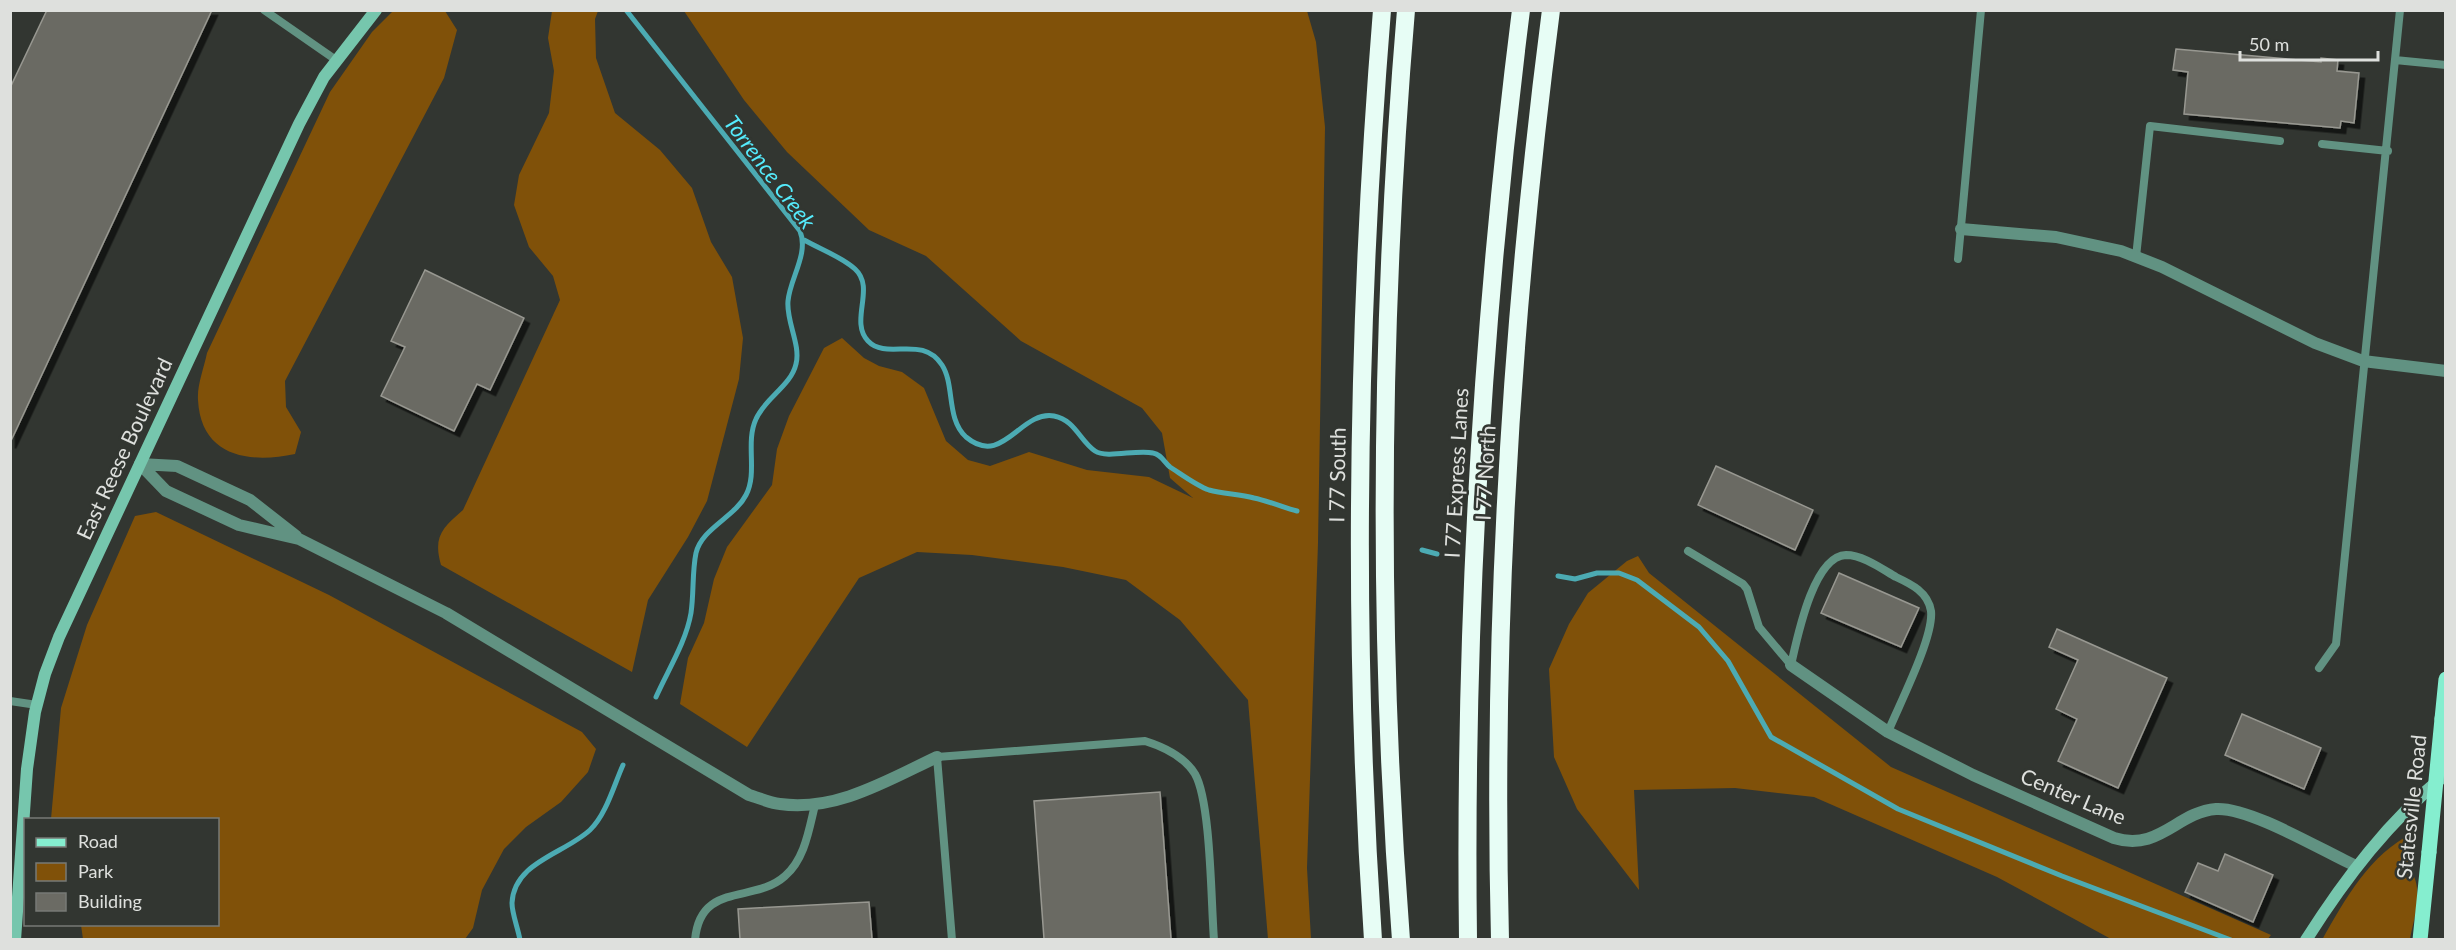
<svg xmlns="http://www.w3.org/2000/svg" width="2456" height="950" viewBox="0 0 2456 950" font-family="Lato,sans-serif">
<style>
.green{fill:#805109}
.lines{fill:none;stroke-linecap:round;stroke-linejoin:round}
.stream{stroke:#4cabb3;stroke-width:5}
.building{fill:#6b6b64;stroke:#989891;stroke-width:1.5;filter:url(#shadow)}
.lane{stroke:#619282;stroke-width:8}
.street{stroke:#619282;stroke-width:12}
.secondary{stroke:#76c6ad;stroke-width:12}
.primary{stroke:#85eecf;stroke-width:15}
.highway{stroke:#e7fdf5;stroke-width:18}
.primary-bridge{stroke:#85eecf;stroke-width:15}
.labels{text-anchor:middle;stroke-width:5;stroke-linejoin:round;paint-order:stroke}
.street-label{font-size:21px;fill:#dee0dd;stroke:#323631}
.water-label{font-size:22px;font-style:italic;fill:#55ebfc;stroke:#323631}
</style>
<defs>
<filter id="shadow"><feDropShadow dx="5.5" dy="5.5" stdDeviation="0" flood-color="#0009"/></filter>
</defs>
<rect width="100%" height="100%" fill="#323631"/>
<path class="green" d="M393,11H445L457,30L444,78L285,381L286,407L301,432L295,454C248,464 201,456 198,400C197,385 204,368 207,353L330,92L372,32Z
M552,11H598L595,19L596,58L615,113L660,150L692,188L711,242L732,277L743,338L739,379L707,501L688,537L648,600L632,672L441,565C433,537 442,528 463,510L560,300L553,276L529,247L514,205L519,175L549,113L554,71L548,38Z
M684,11H1307L1316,42L1325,127L1318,543L1307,868L1311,939H1268L1248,700L1180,620L1126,580L1063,567L972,555L917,552L859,578L747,747L680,704L688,658L704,623L714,579L727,547L772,485L777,449L789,416L824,348L842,338L864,358L879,366L902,372L924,388L946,441L968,460L990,466L1029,452L1087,470L1149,477L1193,498L1170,478L1162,433L1142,408L1021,341L926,256L869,230L787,152L744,100Z
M156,512L329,595L582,732L596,749L588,772L561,802L526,827L504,849L482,890L473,928L465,939H83L81,925L218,924V820L51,819L61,708L87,625L135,516Z
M1638,556L1649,573L1891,767L2271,935L2267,940L2111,939L1997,877L1814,797L1735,788L1634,790L1639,890L1577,809L1554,757L1549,669L1569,624L1588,593L1627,561Z
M2413,833L2409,868C2425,888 2414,917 2410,939L2322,940C2345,899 2370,854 2413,833Z"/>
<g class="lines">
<path class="stream" d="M626,10L800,231C809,254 790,278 788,301C786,321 801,345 796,364C791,386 765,398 756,419C745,443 758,472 746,495C735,517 702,528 696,553C692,572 694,593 691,613C686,642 668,670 656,697
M804,240C820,249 842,257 855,269C876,288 849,321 868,341C887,361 922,334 942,365C955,385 946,419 966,437C1003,468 1020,410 1054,416C1075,420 1080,441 1095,451C1107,459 1137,449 1153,453C1161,454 1164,462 1170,467C1181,474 1197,486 1209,490C1223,494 1239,494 1254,498C1268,501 1283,507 1297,511
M1422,550L1437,554
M1558,576L1575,579L1597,573H1619L1637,580L1699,627L1728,661L1771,737L1898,809L2062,876L2231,940
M520,940C518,928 512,914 512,903C514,862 564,854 590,830C606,815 614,785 623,765"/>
</g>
<path class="building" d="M47,10H212L10,443V88Z
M2176,49L2321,62V58L2338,60L2337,71L2359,73L2354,123L2341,121L2340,128L2184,114L2188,72L2173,70Z
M425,270L524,318L490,390L477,384L454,431L381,396L405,347L391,341Z
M1716,466L1813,510L1795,550L1698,505Z
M1839,573L1919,608L1901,647L1821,613Z
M2057,629L2167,678L2118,788L2058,761L2077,719L2056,709L2078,660L2049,647Z
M2242,714L2321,748L2304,789L2225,755Z
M1160,792L1171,939H1044L1034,801Z
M2225,854L2273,875L2253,922L2185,892L2198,863L2218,871Z
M869,902L872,939H740L738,909Z"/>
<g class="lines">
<path class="lane" d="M264,10L336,60
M2395,60L2446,65
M2322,144L2388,151
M2136,257L2150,126L2280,141
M1958,259L1981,10
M1688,551L1743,584L1747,589L1759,627L1791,665
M1791,665C1797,639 1813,556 1846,555C1863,555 1882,569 1896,577C1911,584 1928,592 1931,611C1934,637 1899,705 1888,732
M2319,668L2336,644L2400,10
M10,701L37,705
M695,940C700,881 754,904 785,876C805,859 809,829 815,805
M952,940L937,757L1145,741C1164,747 1184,756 1195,774C1211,802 1211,903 1214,940"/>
<path class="street" d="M1961,229L2056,237L2121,251L2162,267L2315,343L2363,361L2446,371
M140,464L166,491L239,525L299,539L446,613L749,795C759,798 770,803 780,804C836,812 888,780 937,757
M140,464L177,466L250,500L296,536
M1791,665L1888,732L1973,775L2114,838C2159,852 2177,812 2216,809C2250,807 2323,851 2356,866"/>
<path class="secondary" d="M15,940L27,769L35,712L45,674L59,637L299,124L324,77L376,10
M2306,940C2346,877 2389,821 2446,774"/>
<path class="primary" d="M2442,719L2446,679
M2420,940L2429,852"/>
<path class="highway" d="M1373,940C1352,630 1357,319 1382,10
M1401,940C1377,630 1380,320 1406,10
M1468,940C1464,629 1482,318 1521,10
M1500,940C1492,629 1511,318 1551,10"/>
<path class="primary-bridge" d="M2429,852L2442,719"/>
</g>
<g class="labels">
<g class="street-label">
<text transform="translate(125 449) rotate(-65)" y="7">East Reese Boulevard</text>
<text transform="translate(1457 473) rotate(-87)" y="7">I 77 Express Lanes</text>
<text transform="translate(1486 473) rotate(-87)" y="7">I 77 North</text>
<text transform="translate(1338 475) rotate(-89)" y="7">I 77 South</text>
<text transform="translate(2073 797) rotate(23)" y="7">Center Lane</text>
<text transform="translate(2412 807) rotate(-84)" y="7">Statesville Road</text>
</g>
<g class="water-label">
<text transform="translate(770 172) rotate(53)" y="8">Torrence Creek</text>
</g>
</g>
<rect width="2456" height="950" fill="none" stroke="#dee0dd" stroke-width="24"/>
<rect x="24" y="818" width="195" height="108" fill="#323631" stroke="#777a76" stroke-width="1.5"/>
<rect x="36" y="838" width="30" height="9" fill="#85eecf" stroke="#777a76" stroke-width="1.5"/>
<text x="78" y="848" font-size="18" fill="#dee0dd">Road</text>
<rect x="36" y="863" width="30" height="18" fill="#805109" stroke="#777a76" stroke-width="1.5"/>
<text x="78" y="878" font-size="18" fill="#dee0dd">Park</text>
<rect x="36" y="893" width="30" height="18" fill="#6b6b64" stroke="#777a76" stroke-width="1.5"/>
<text x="78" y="908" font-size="18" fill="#dee0dd">Building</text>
<path d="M2240 51v9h138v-9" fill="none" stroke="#dee0dd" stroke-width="3"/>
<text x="2249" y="51" font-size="18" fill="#dee0dd" stroke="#323631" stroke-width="4.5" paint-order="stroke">50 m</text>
</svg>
